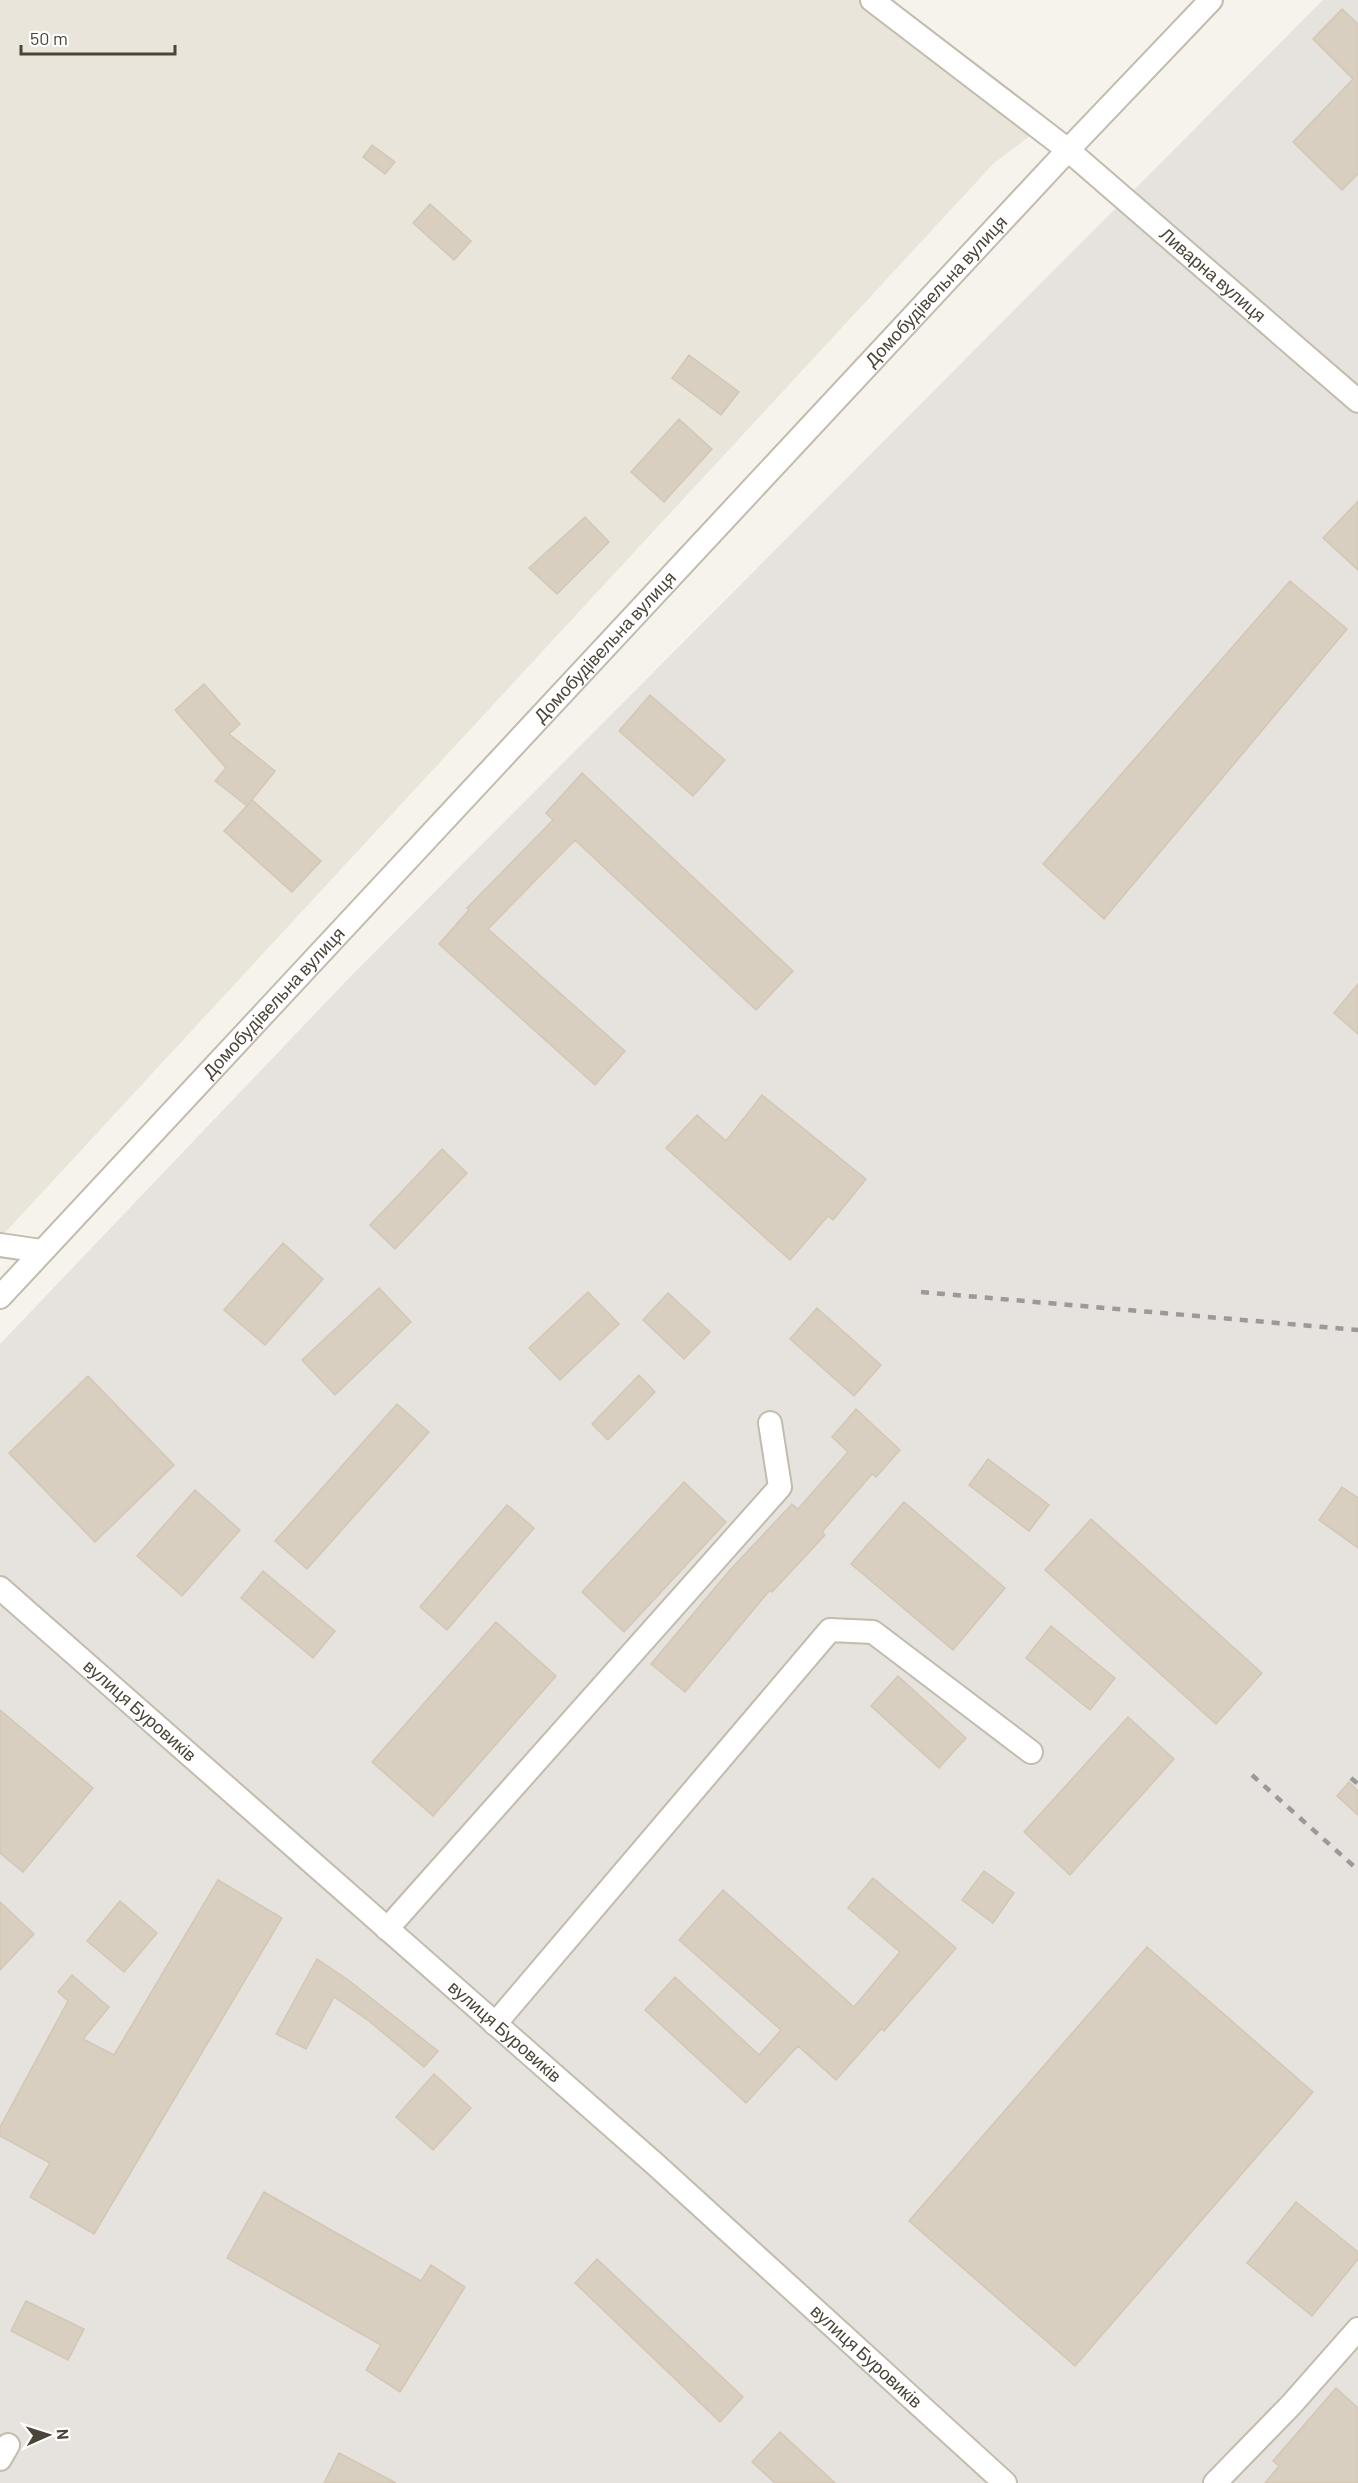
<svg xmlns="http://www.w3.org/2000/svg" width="1358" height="2483" viewBox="0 0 1358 2483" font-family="Barlow,sans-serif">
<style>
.residential{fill:#eae5da}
.industrial{fill:#e6e2dd}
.building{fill:#d8cfc1;stroke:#d3c7b4;stroke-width:1.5}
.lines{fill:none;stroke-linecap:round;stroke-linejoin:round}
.minor-casing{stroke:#c2bbae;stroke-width:26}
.minor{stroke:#fff;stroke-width:22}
.rail{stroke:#9a9a9a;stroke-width:4.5;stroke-dasharray:8 8;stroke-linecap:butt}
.labels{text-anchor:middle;stroke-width:6;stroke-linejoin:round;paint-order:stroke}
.street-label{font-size:18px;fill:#4b4439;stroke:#fff}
</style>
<rect width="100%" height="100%" fill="#f6f3ec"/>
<path class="residential" d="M0,0H894L1030,136L994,163L0,1238Z"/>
<path class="industrial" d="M1323,0H1358V2483H0V1344L350,977Z"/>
<path class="building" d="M1342,9L1358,24V174L1342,190L1293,142L1353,79L1313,39Z
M372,145L395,162L385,174L363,157Z
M430,204L471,241L454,260L413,223Z
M689,355L739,392L721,415L672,378Z
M679,419L712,449L664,502L631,472Z
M1358,501V570L1323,538Z
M585,517L609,542L557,594L529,568Z
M1290,581L1347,629L1104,919L1043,864Z
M204,684L240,724L229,734L275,771L247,806L215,781L226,768L175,710Z
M650,695L725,760L693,796L619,731Z
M582,773L793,971L756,1010L575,840L488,929L625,1051L595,1085L439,944L469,910L467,908L553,820L546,813Z
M252,800L321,861L292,892L224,831Z
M1358,984V1034L1334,1013Z
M762,1095L866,1179L833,1220L828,1216L790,1260L666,1148L697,1115L726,1141Z
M442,1149L467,1173L395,1249L370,1225Z
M283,1243L323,1279L265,1345L224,1310Z
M379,1288L411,1322L335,1395L302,1360Z
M588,1292L619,1324L560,1380L529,1348Z
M668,1293L710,1332L684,1359L643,1320Z
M817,1308L881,1365L854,1396L790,1339Z
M639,1375L655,1392L608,1440L592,1424Z
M88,1376L174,1465L95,1542L9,1453Z
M397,1404L429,1432L307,1569L275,1541Z
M856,1409L900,1450L876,1477L872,1474L822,1532L825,1535L772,1592L770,1590L685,1692L651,1664L730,1570L792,1504L798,1509L848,1452L832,1437Z
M988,1459L1049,1505L1029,1531L969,1485Z
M684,1482L726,1522L624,1632L582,1592Z
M1342,1487L1358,1498V1548L1319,1520Z
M195,1490L240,1530L182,1596L137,1556Z
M904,1502L1005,1588L953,1650L851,1564Z
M507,1505L534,1528L447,1630L420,1607Z
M1091,1519L1262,1673L1216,1724L1045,1570Z
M263,1571L335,1631L313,1658L241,1598Z
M496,1622L556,1676L433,1816L372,1762Z
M1051,1626L1115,1678L1090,1710L1026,1658Z
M898,1676L966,1738L939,1768L871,1706Z
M0,1710L93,1788L23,1872L0,1853Z
M1128,1717L1174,1759L1070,1875L1024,1832Z
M1349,1782L1358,1791V1815L1337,1796Z
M984,1871L1014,1893L993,1923L962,1900Z
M873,1878L956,1948L884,2031L881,2029L836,2080L798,2046L746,2103L645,2010L675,1977L759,2055L781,2030L679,1940L723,1890L854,2007L900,1952L848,1908Z
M218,1880L282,1918L94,2234L30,2197L50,2163L0,2136V2127L68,2001L58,1992L72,1975L109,2007L83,2039L114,2055Z
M120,1901L157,1933L124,1972L87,1941Z
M0,1902L34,1934L0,1970Z
M1147,1947L1313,2092L1075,2366L909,2221Z
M317,1959L347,1979L438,2051L424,2067L369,2021L334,1997L306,2049L276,2034Z
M434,2074L471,2108L433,2150L396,2117Z
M264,2192L421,2281L431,2265L465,2287L400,2392L366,2370L381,2345L227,2258Z
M1296,2202L1358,2252V2259L1312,2316L1247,2263Z
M597,2259L743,2397L720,2422L575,2283Z
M26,2301L84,2329L68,2360L11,2331Z
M1336,2388L1358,2408V2483H1265L1279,2466L1273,2461Z
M780,2432L835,2483H775L752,2462Z
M339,2453L396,2483H324Z"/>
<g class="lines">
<g class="minor-casing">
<g id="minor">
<path id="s1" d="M872,0L1068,150L1358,401"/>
<path d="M0,1245L41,1251"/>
<path id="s2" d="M0,1297L1068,150L1211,0"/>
<path id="s3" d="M0,1588L655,2164L1005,2483"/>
<path d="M387,1929L780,1487L770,1423"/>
<path d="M495,2024L830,1630L873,1632L1031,1752"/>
<path d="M0,2459L8,2445"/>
<path d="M1215,2483L1291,2405L1358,2329"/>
</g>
</g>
<use href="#minor" class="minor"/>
<path class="rail" d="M921,1292L1358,1330
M1252,1775L1358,1870
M1351,1778L1358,1784"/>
</g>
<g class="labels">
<g class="street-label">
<text dy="6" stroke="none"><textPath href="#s1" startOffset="438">Ливарна вулиця</textPath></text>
<text dy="6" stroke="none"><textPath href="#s2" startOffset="1374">Домобудівельна вулиця</textPath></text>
<text dy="6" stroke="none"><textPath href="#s2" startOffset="888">Домобудівельна вулиця</textPath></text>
<text dy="6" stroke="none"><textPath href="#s2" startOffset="402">Домобудівельна вулиця</textPath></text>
<text dy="6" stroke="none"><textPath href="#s3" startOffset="186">вулиця Буровиків</textPath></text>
<text dy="6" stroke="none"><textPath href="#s3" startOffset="672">вулиця Буровиків</textPath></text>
<text dy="6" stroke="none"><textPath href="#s3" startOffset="1158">вулиця Буровиків</textPath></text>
</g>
</g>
<g transform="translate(48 2435) rotate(87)" stroke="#ffffff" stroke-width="4.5" paint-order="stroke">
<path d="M0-4.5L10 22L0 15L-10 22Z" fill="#4b4439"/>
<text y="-9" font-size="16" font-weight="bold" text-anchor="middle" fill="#4b4439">N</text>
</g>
<path d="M21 45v9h154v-9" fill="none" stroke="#4b4439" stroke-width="3"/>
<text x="30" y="45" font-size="18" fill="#4b4439" stroke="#ffffff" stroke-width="4.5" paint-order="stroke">50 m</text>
</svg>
